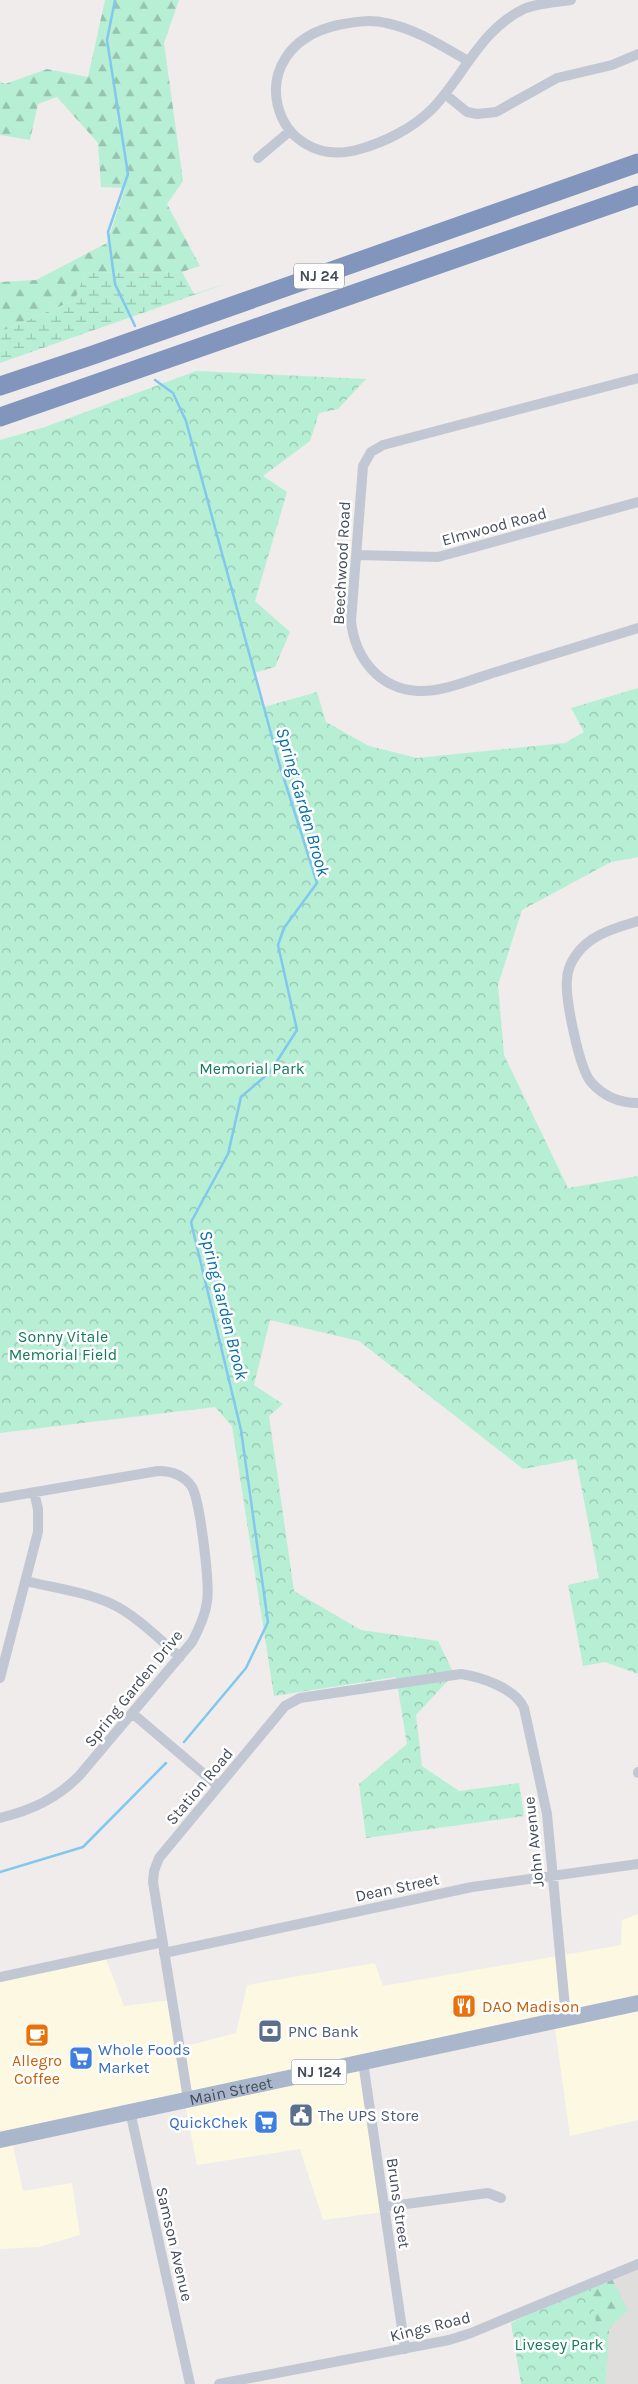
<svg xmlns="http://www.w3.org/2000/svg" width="638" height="2384" viewBox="0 0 638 2384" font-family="Karla,sans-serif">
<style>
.commercial{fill:#fcf8e2}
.education{fill:#e0dddd}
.forest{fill:url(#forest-firs)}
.wetland{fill:url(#wetland-marsh)}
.park{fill:url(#park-crowns)}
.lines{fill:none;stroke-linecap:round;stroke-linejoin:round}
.stream{stroke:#82c7ee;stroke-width:2.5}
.street{stroke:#c1c8d4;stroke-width:10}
.primary{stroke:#aab6cc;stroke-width:16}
.highway{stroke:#8195bd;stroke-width:19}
.labels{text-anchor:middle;stroke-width:5;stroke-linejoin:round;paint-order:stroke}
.shield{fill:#fff;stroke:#7c828b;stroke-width:1}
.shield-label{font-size:15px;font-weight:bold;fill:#444c59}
.street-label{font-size:16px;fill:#444c59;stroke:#fff}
.park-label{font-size:16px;fill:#137b57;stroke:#fff}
.food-label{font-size:16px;fill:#c56008;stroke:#fff;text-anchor:start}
.service-label{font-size:16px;fill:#4e5e75;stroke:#fff;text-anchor:start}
.shop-label{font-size:16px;fill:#366cbe;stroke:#fff;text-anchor:start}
.water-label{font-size:18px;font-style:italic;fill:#086fa8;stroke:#fff}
</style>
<defs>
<pattern id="forest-firs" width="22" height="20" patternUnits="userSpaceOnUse" patternTransform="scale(1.25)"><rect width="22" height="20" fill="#b7efd5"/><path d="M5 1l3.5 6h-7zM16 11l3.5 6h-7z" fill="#96c4b0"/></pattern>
<pattern id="wetland-marsh" width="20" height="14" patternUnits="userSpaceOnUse" patternTransform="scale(1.25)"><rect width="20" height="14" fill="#b7efd5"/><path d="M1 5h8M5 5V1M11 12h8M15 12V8" fill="none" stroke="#96c4b0"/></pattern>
<pattern id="park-crowns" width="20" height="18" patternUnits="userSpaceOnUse" patternTransform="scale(1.25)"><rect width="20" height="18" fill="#b7efd5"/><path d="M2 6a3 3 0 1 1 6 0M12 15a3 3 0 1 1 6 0" fill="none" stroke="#96c4b0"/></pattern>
</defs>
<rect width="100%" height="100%" fill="#efeceb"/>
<path class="commercial" d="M638,1914V2120L570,2136L554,2021L364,2065L384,2212L323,2220L300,2149L197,2165L184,2100L11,2137L23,2191L72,2183L80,2235L39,2247L0,2249V1977L104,1954L124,2006L171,2000L179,2048L236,2033L247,1985L375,1963L383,1986L621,1945L622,1920Z"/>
<path class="education" d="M638,2263V2384H606L610,2275Z"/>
<path class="forest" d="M105,0H179L164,43L183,181L167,204L200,266L182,272L85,273L75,300L0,332V282L36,280L107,243L125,188L101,187L98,143L57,97L38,104L30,140L0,135V82L5,84L47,69L88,77Z
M610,2275L628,2310L609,2329L606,2384H596L590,2284Z"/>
<path class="wetland" d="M182,272L194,294L231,282L0,363V332L75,300L85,273Z"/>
<path class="park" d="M196,371L366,379L338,409L319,413L310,441L263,476L287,492L255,601L290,632L275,667L254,673L264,707L317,692L326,722L369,746L417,758L565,743L584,732L571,708L638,688V857L611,862L522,910L498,985L504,1055L568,1188L638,1176V1674L605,1662L583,1666L568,1585L599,1578L576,1459L523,1469L359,1341L270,1320L254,1385L283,1404L269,1416L294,1591L361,1630L438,1641L454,1674L416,1715L422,1766L459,1791L519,1783L524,1816L366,1838L359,1784L407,1744L396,1677L274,1696L232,1426L215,1407L0,1433V440L45,427Z
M590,2284L603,2367L597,2384H521L511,2323Z"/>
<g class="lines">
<path class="stream" d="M115,0L107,40L128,174L108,232L115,284L135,326
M155,380L173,393L186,421L279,763L317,883L284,928L278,945L297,1030L270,1072L241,1097L228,1154L191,1222L241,1430L268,1622L246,1668L184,1742
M0,1872L83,1847L166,1763"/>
<path class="street" d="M468,61C442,46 416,29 386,23C370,19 354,22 338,25C235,48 273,175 360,149C385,142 413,128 432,109C464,76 481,28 526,8C540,3 556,2 571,0
M445,94L467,112L477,114L496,112L557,78L612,65L638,54
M258,158L290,131
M638,378L383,445L371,452L363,466L351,621C355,658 379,689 418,691C444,692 472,679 496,672C543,657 591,643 638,628
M356,555L438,557L638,502
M638,921C616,928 590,934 576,955C571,962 567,971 567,980C565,998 579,1068 591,1082C604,1097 619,1103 638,1103
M0,1498L158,1471C172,1471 184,1475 192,1487C200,1501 210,1584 207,1602C205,1616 199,1629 192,1642L79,1776C56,1799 32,1810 0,1818
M26,1581C54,1588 86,1592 112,1604C137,1616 159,1639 180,1657
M0,1678L38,1532V1509L34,1492
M132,1713L218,1786
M638,1772V1773
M164,1953L472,1887L638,1864
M0,1977L163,1942
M363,2062L405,2349
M188,2099L153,1882L154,1871L159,1858L285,1706L300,1698L461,1674C481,1677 515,1688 524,1708L547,1814L566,2018
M130,2111L190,2384
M384,2207L488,2193L501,2198
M219,2384L449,2340L471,2333L638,2264"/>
<path class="primary" id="s1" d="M0,2140L638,2003"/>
<path class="highway" d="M0,386L93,355L638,163
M0,417L638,195"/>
</g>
<defs>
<g id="restaurant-square" transform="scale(1.25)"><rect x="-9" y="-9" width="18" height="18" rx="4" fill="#e8710a" stroke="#fff"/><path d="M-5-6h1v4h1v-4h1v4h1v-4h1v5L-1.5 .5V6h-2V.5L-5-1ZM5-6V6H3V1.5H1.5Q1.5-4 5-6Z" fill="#fff"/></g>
<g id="bank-square" transform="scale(1.25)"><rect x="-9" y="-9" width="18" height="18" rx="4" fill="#5c6f8a" stroke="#fff"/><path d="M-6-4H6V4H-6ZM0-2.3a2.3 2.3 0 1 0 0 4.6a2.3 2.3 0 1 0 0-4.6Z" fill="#fff"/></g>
<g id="cafe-square" transform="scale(1.25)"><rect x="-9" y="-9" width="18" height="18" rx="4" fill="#e8710a" stroke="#fff"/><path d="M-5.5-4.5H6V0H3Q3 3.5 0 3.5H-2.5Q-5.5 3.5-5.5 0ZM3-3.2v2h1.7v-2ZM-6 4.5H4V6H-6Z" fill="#fff"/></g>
<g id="supermarket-square" transform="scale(1.25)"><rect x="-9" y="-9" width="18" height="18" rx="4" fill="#3f7fe0" stroke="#fff"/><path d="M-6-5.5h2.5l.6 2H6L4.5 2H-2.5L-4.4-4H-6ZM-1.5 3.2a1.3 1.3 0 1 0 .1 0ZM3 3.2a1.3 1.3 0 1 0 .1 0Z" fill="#fff"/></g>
<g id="civic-square" transform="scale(1.25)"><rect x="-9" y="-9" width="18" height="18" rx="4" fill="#5c6f8a" stroke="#fff"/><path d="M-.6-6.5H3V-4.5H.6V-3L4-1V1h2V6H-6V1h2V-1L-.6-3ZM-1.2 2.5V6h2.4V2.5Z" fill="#fff"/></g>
</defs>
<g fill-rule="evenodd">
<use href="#restaurant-square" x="464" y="2006"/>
<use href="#bank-square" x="270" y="2031"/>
<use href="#cafe-square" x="37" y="2035"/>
<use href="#supermarket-square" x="81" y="2058"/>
<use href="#civic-square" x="301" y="2115"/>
<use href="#supermarket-square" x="266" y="2122"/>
</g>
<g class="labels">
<g class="shield">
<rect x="294" y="263.5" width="50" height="25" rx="4"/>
<rect x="291.5" y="2059.5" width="55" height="25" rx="4"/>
</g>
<g class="shield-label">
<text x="319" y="281">NJ 24</text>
<text x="319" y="2077">NJ 124</text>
</g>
<g class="street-label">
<text transform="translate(494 526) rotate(-15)" y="6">Elmwood Road</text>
<text transform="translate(341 563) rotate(-87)" y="6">Beechwood Road</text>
<text transform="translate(133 1688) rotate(-51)" y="6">Spring Garden Drive</text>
<text transform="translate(199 1786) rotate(-50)" y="6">Station Road</text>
<text transform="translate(533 1842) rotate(-96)" y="6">John Avenue</text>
<text transform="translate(397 1887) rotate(-12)" y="6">Dean Street</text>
<text dy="6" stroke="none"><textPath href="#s1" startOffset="236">Main Street</textPath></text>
<text transform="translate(399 2203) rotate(82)" y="6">Bruns Street</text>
<text transform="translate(175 2244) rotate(77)" y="6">Samson Avenue</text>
<text transform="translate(430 2326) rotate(-14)" y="6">Kings Road</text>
</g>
<g class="park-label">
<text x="252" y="1074">Memorial Park</text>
<text x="63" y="1342">Sonny Vitale<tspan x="63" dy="18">Memorial Field</tspan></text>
<text x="559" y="2350">Livesey Park</text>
</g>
<g class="food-label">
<text x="482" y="2012">DAO Madison</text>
<text x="37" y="2066" text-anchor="middle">Allegro<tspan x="37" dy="18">Coffee</tspan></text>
</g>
<g class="service-label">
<text x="288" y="2037">PNC Bank</text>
<text x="318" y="2121">The UPS Store</text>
</g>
<g class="shop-label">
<text x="98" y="2055">Whole Foods<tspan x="98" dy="18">Market</tspan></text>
<text x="248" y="2128" text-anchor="end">QuickChek</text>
</g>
<g class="water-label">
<text transform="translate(303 802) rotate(74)" y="6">Spring Garden Brook</text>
<text transform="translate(224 1305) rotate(76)" y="6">Spring Garden Brook</text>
</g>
</g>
</svg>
